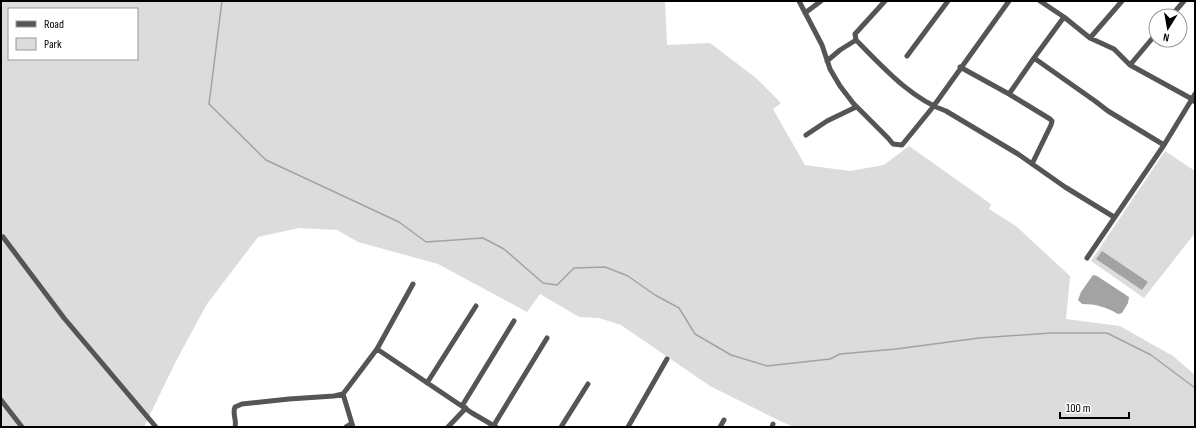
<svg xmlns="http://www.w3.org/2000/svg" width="1196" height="428" viewBox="0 0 1196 428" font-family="'Sofia Sans Condensed',sans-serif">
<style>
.green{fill:#dcdcdc;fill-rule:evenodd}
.water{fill:#a3a3a3}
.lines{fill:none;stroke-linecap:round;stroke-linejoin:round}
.stream{stroke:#a3a3a3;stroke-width:1.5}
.street{stroke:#555;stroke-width:5}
</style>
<rect width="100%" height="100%" fill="#fff"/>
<path class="green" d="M1,1H665L667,45L710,43L756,78L781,103L773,109L805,165L850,171L884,165L909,146L991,204L989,209L1016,226L1070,276L1066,319L1120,326L1173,356L1195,375V427H794L778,420L710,386L621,325L599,318L579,317L540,294L527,312L438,264L358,242L337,230L299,228L258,237L207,304L176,361L144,427H1ZM9,9H137V59H9Z
M1165,151L1195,171V233L1144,298L1091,261Z"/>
<path class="water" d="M1102,251L1148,282L1142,290L1096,259Z
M1093,275L1097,276L1129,297L1128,303L1122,313L1118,314C1106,307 1096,304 1082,304L1078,300L1081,292Z"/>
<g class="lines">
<path class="stream" d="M222,1L209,104L266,160L399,222L426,242L483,238L504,249L543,283L557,285L574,268L605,267L628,276L655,295L679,308L695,334L731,355L767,366L830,359L840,354L896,349L979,338L1051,333H1107L1151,355L1195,388"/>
<path class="street" d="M799,1L822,45L830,69L840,86L853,103L888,138L893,144L902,145L933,107L1009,1
M885,1L855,34L856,40C882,66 911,99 946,111L1018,154L1065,187L1114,217
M1040,1L1064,17L1090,38L1114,49L1130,65L1192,99L1195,102
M805,13L821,1
M1171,16L1184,1
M1090,38L1122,1
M907,56L948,1
M1034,58L1064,17
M827,61L840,50L856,40
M1130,65L1156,34
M960,67L1009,94L1034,58L1095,101L1108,111L1164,145
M1009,94L1050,119L1052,121L1051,125L1032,164
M806,135L827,121L856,107
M3,237L64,318L156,427
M1087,258L1164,145L1195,94
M377,349L472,413L496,427
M427,383L476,306
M343,394L353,427
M1,400L22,427
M462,406L514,321
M494,425L547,338
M235,427C237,420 232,414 235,407L242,404L289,399L334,396L343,394L377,349L413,284
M346,427L351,424
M448,427L466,408
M561,427L588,384
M628,427L667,359
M720,427L724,420
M772,427L773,424"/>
</g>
<rect width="1196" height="428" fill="none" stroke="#000000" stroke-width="4"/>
<rect x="8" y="8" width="130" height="52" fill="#ffffff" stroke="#999999"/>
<rect x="16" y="21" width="20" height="6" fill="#555555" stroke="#999999"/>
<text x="44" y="28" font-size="12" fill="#000000">Road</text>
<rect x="16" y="38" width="20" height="12" fill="#dcdcdc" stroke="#999999"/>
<text x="44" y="48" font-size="12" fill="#000000">Park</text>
<g transform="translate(1168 28) rotate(191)"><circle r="19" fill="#ffffff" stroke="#999999"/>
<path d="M0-3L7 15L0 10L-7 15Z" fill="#000000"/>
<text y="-6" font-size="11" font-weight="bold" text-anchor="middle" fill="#000000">N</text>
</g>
<path d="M1060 412v6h69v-6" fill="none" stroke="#000000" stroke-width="2"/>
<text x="1066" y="412" font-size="12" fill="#000000" stroke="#ffffff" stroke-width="3" paint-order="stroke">100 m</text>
</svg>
